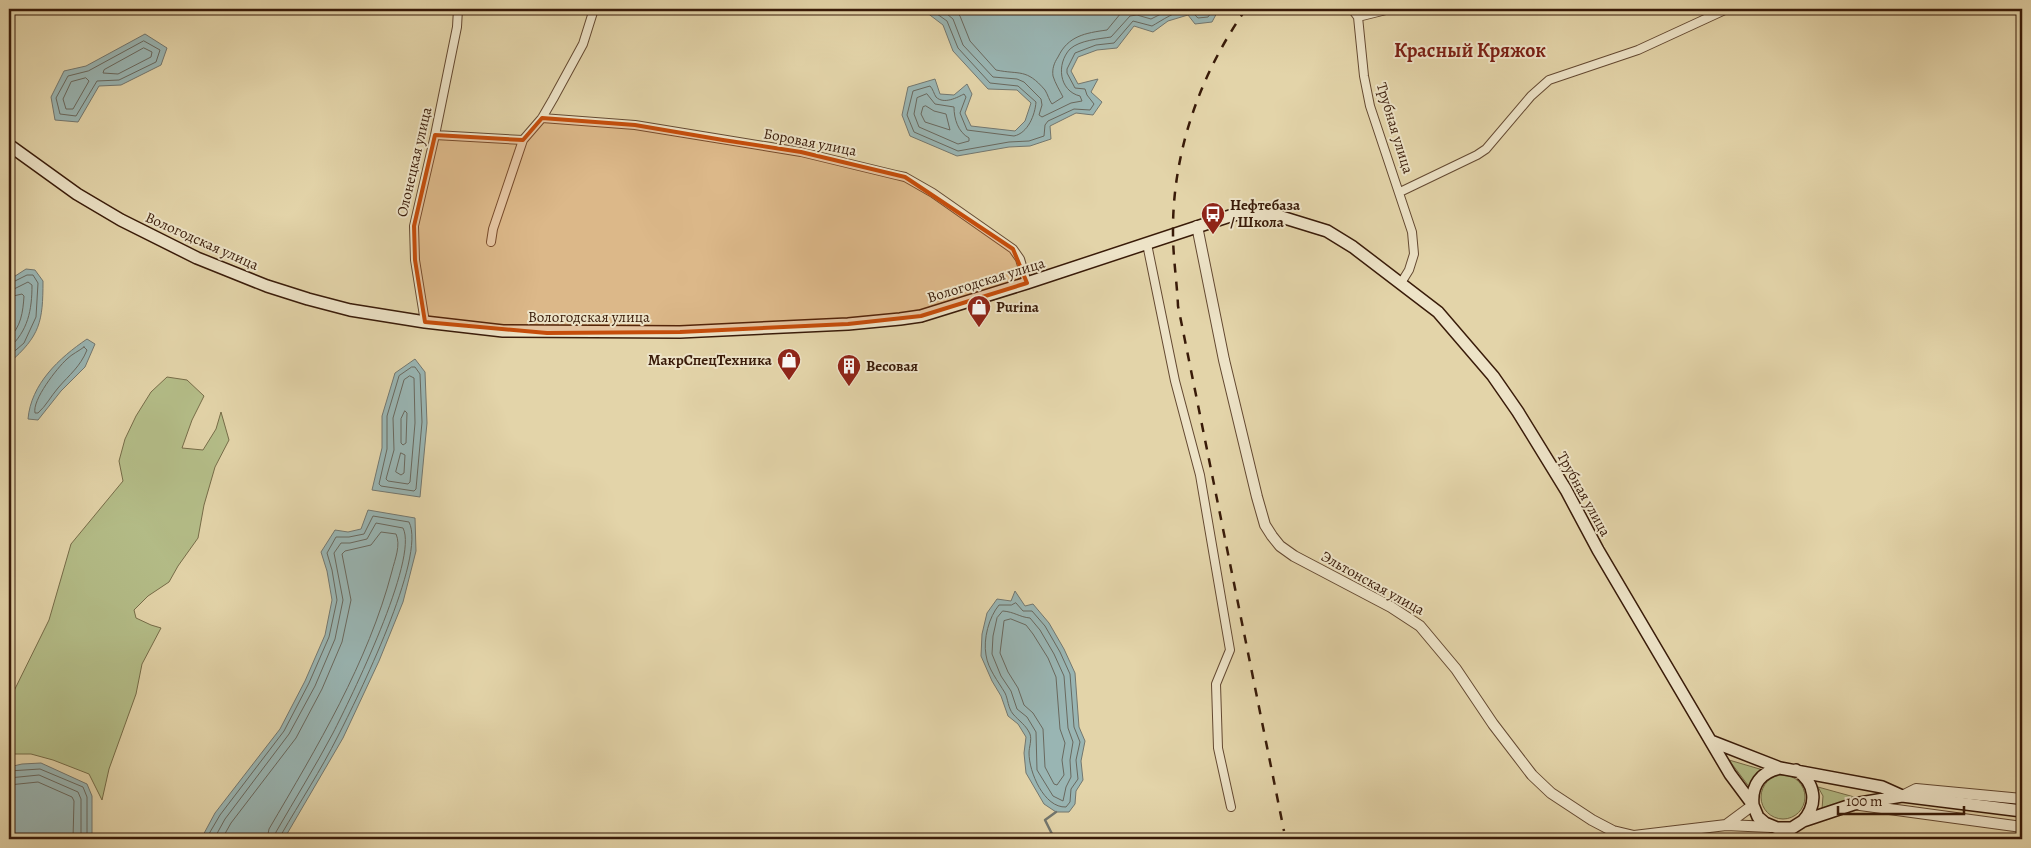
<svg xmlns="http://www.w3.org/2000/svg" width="2031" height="848" viewBox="0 0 2031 848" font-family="Alegreya,serif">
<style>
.green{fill:#b4bd88;stroke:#766c48}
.water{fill:#99b5b3;stroke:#73776f}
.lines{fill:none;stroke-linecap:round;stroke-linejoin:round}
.shore{stroke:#69685e;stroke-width:1}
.stream{stroke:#73776f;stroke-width:2.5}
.minor-casing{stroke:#644931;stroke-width:10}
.tertiary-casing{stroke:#644931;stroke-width:12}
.secondary-casing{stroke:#391b09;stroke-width:14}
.minor{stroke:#ede3c7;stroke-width:8}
.tertiary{stroke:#ede3c7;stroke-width:10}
.secondary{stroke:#ede3c7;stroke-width:11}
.rail{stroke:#391b09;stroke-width:2.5;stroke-dasharray:9 9;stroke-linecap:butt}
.marked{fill:#c54d0b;fill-opacity:0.2;stroke:#c54d0b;stroke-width:4;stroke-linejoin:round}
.labels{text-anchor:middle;stroke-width:4;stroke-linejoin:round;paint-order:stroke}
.street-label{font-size:15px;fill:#391b09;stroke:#ede3c7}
.poi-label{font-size:15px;font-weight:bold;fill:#391b09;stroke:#ede3c7;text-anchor:start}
.district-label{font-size:20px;font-weight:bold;fill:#7a1f14;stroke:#ede3c7}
</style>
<rect width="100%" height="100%" fill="#e3d4a9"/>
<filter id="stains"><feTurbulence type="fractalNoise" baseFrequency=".004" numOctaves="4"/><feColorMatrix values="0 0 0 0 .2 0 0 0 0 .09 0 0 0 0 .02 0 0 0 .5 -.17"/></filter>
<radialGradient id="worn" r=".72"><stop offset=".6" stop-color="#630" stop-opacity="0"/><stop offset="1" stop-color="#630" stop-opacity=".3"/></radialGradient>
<path class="green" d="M167,377L187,380L204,396L192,420L182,448L203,450L216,429L221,412L229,440L215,467L204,505L198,538L178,566L169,582L148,596L134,610L136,618L151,625L161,628L142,664L136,694L109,769L102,800L89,774L53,760L31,754H9V701L49,620L71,544L123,481L119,461L125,439L136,416L151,392Z
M1729,760L1763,770L1750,788Z
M1761 797a22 22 0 1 1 44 0a22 22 0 1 1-44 0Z
M1818,787L1858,798L1822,809L1823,796Z"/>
<path class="water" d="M922,9H1219L1212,22L1195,24L1188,15L1168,21L1153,32L1134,26L1117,48L1097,50L1078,57L1071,71L1078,84L1098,79L1091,92L1102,102L1093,115L1076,113L1050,126L1051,139L1030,146L1009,147L957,156L910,136L902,115L908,87L935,79L940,94L954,95L967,84L972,94L965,113L971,126L1015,131L1025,121L1031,103L1017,90L988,89L953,51L943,25Z
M145,34L167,48L161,65L121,85L99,86L78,122L55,120L51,97L64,71L86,66Z
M26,269L35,270L43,281C43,322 40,336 9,363V280Z
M87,339L95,344L85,367L61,391L38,420L28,419C31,384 59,358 87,339Z
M415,359L425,372L427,423L420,497L372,490L382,448V416L395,373Z
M368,510L415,518L416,551L403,602L379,661L343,738L284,839H201L215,813L280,729L305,681L325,635L332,600L327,571L321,552L335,530L348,532L361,529Z
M1015,591L1025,606L1033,604L1049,623L1064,649L1075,673L1079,727L1085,741L1081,761L1083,780L1076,791L1075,804L1069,812H1056L1044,804L1026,773L1024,753L1026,737L1018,724L1008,716L1001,696L992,681L981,656L982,634L987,613L997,599L1011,601Z
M41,763L87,784L92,796V839H9V767L22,764Z"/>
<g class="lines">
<path class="shore" d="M930,9L947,21L958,48L990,83L1018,86L1036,102C1035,115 1028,133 1014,136L967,130L960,113L966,97L964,94C958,97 944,105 936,97C934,94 933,89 930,86L913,91L907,115L914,132L958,151L1009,142L1029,141L1044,136L1045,125L1048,121L1074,109L1090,110L1094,104L1087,95L1085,89L1075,88L1067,73V69L1075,53L1096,45L1114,43L1133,21L1152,26C1161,21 1178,9 1189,10C1193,11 1195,16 1198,18L1208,17L1214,9
M941,9L953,19L963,45L993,77L1017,79L1024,82L1041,99L1042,105L1039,115L1042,117L1071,103L1082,101L1080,96C1059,91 1056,64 1070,49C1080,40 1099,39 1111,37L1130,16L1137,15L1151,19L1171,9
M953,9L960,16L970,41L996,70C1020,75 1026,68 1045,90C1048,95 1049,100 1052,104L1063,97C1060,91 1055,83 1053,76C1052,69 1054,63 1058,57C1068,36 1085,33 1107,30L1121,13L1127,9
M144,41L160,50L156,62L119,80L97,81L76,116L60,114L56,98L68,76L88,71Z
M144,48L152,52L151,57L118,74L103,73L104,70Z
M86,78L89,81L73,109H66L63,99L71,82Z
M927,94L935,104L954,107C954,119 958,132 969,138V141L958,144L919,127L914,114L917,98Z
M926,106L934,111L946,114L950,130L925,122L921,114L923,107Z
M9,284L27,275H33L38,283L36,317L24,343L9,356
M9,290L14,289L28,282L32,285C32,310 28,331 9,348
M9,297L22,294L24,296C23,312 21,327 9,338
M84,347L87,350C80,367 70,374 58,388C51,396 46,406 38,413H35C32,400 57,368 67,359C72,354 79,351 84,347Z
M412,367H415L420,374L422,422L416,489L414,491L381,486L379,484L387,449V416L399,376Z
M410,376L414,378L415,423L410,482L408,484L388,481L386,479L394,450L393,418L404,380Z
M405,411L407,413L406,443L403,445L401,443V419Z
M401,453L405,455L404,473L401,475L396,472Z
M1016,603L1023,611H1032L1045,626L1060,652L1070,674L1074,727L1080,742L1076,760L1078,779L1071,789L1070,802L1066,807C1044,808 1029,772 1029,753C1029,747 1032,740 1030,734C1026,725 1019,721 1013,714C1008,708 1008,699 1005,693C998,681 988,669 986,655C983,639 989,617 999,605H1011Z
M1003,611C1015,612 1019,617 1030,618L1040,630L1054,654L1064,676L1068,728L1073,742L1070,760L1071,777L1066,787L1063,801L1053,796L1037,770L1036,732L1027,717L1017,709L1011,691L1001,676L992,654L993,636L997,618Z
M1011,619L1026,625L1033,634L1048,658L1056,677L1060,729L1065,743L1062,760L1064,775L1057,785L1054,784L1045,767L1043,729L1033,713L1024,705L1018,688L1008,672L1000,653L1004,621Z
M9,771L40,769L83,787L87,797V839
M9,778L39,775L78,792L81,799V839
M9,785L38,782L72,797L74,801L73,839
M206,839L220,815L284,731L309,683L329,637L337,600L332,570L327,553L336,537H349L364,534L373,516L409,522C427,557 357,699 338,736C321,770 300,802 281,835L280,839
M214,839L225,819L289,734L315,686L335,639L343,600L334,553L341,543H350L367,539L376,523L403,528C419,559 350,700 333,733C315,767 295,799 276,832L274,839
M222,839L231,823L296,738L322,689L342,642L351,600L342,554L345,551L371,545L381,532L396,534C401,545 395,559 392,571C368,663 317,747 269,829L267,839"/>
<path class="stream" d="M1053,839L1052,834L1045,820L1056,812"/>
<g class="minor-casing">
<path id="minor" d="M1352,9L1358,17L1364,76L1370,106L1412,232L1414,254L1409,270L1401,283
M1358,17L1390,9
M542,118L635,125L801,152L896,175L905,177L933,193L1013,249L1020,259L1027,283
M435,135L523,140
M1400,192L1477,155L1486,149L1531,96L1549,80L1638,50L1727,9
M491,242L493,229L523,140L542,118L553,99L583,44L594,9
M1147,244L1175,381L1200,475L1230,650L1216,684L1218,748L1231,807
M425,322L415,260L414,226L435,135L457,27L458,9"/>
</g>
<g class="tertiary-casing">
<path id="tertiary" d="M1197,226L1224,360L1257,497L1265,525L1272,536L1280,546L1294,556L1391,607L1420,626L1456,669L1493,724L1532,775L1551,793L1592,820L1613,831L1634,836L1726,825L1771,827
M1902,796L1916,789L2022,799
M1860,805L2022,827
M1726,825L1753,805"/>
</g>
<g class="secondary-casing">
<path id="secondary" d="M9,145L77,194L121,220L197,258L267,286L308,299L350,310L425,322L503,331L680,332L848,324L900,319L921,316L1027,283L1233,215L1244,213L1275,215L1327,231L1353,247L1438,312L1493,376L1518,412L1566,490L1598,550L1730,774L1753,805L1758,817L1765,823L1777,828H1792L1803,821L1854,804L1902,796L2022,811
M1711,741L1780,768
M1796,770C1816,783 1818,804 1803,821
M1753,805C1751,785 1761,772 1780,768L1882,787L1902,796"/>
</g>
<use href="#minor" class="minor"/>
<use href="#tertiary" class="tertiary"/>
<use href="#secondary" class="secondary"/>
<path class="rail" d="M1246,9C1200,74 1172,153 1173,234C1173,257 1177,282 1178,306L1284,831"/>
</g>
<path class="marked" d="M542,118L635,125L723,140L801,152L905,177L1013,249L1027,283L921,316L848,324L680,332L547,333L425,322L415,260L414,226L435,135L523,140Z"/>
<defs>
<g id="bus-pin" transform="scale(1.25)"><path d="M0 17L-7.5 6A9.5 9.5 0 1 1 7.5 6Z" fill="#8f2418" stroke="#ede3c7"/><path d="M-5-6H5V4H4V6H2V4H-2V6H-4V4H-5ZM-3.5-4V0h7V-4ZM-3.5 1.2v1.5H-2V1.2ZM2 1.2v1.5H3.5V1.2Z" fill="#fff"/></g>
<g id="shop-pin" transform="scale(1.25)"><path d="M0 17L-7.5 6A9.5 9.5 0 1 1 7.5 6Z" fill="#8f2418" stroke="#ede3c7"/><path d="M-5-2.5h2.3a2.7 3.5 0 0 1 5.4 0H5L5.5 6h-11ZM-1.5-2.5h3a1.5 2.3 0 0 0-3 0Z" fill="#fff"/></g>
<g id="building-pin" transform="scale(1.25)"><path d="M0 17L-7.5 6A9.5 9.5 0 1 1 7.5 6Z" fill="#8f2418" stroke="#ede3c7"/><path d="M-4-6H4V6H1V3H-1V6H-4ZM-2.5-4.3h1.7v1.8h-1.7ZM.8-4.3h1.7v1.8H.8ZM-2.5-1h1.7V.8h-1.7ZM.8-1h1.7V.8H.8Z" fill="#fff"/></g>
</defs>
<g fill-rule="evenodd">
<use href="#bus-pin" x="1213" y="214"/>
<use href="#shop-pin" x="979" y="307"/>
<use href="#shop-pin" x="789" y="360"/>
<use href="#building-pin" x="849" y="366"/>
</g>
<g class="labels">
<g class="street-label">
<text transform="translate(1395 128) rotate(73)" y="5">Трубная улица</text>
<text transform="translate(810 142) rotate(11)" y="5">Боровая улица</text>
<text transform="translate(414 162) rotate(-77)" y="5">Олонецкая улица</text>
<text transform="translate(202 241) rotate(24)" y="5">Вологодская улица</text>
<text transform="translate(986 280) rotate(-17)" y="5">Вологодская улица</text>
<text x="589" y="322">Вологодская улица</text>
<text transform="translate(1584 494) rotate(61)" y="5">Трубная улица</text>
<text transform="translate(1373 583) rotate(29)" y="5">Эльтонская улица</text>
</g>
<g class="poi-label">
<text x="1230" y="210">Нефтебаза<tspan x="1230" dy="17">/ Школа</tspan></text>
<text x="996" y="312">Purina</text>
<text x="772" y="365" text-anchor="end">МакрСпецТехника</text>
<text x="866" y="371">Весовая</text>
</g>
<g class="district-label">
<text x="1470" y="57">Красный Кряжок</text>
</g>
</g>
<rect width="2031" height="848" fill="none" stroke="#e3d4a9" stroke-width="30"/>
<rect x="10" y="10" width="2011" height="828" fill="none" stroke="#391b09" stroke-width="2.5"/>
<rect x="15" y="15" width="2001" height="818" fill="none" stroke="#391b09"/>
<path d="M1838 806v8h126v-8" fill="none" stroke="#391b09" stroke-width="2.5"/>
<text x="1846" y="806" font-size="15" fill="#391b09" stroke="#ede3c7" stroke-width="4" paint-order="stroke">100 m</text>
<rect width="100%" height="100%" filter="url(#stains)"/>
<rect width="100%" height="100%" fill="url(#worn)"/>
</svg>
